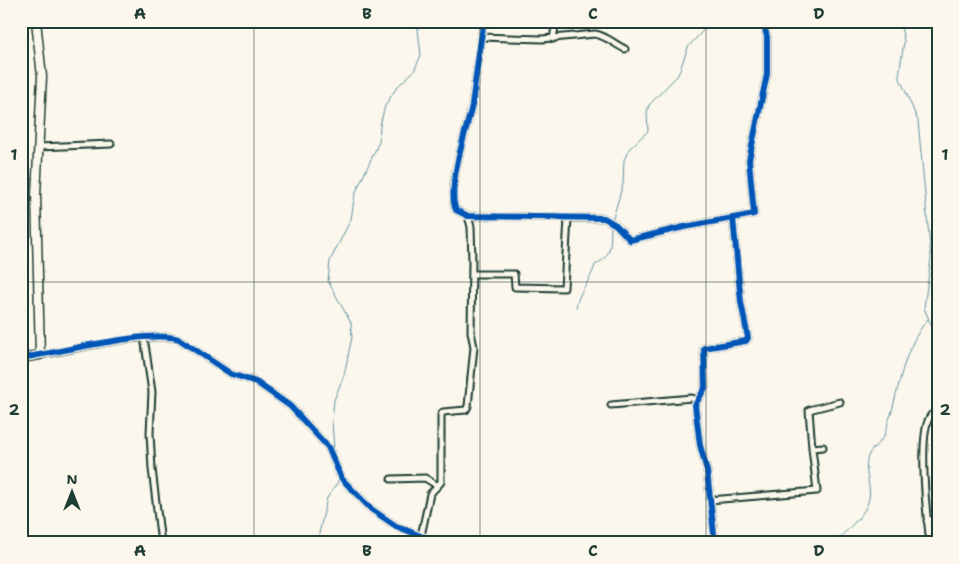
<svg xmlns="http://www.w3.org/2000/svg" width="959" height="564" viewBox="0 0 959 564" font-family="'Shantell Sans',sans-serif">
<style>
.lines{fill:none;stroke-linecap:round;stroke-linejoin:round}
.stream{stroke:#6093a3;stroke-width:1}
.street-casing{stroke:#1f3d34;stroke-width:9}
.secondary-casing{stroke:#1f3d34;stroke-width:11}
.street{stroke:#fbf7ec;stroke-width:5}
.secondary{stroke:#fbf7ec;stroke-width:8}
.cycleway-casing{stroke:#fbf7ec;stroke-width:9}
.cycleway{stroke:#0057b8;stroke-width:6}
.grid{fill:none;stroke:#1f3d34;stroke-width:1;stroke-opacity:0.55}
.neatline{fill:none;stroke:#1f3d34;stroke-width:2}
.grid-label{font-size:16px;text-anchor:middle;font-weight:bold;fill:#1f3d34}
</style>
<rect width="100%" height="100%" fill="#fbf7ec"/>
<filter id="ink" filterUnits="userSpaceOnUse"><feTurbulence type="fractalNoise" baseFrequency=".02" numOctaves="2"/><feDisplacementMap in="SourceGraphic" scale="10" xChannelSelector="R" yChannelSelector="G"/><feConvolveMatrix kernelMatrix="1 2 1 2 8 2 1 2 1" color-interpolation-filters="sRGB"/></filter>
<g filter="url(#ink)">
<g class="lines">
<path class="stream" d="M900,21L904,41L899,76L918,121L931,258L924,308L938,341
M612,221L623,184L624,160L629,149L648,131L647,112L649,105L678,75L688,47L709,24L706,21
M576,307C579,291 591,280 595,265C614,255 610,242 611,225
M338,464L334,449L332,422L334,400L344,375L352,337L351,323L328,281L330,261L351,219L355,194L379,142L380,125L385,106L397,87L414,71L421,55L417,21
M317,543L327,498L338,482V475
M835,543C845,531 861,519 867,505C874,491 864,474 867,460C869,449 879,445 884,436C887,429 888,421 891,414C901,379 904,348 928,319"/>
<g class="street-casing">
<path id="street" d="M484,21C479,49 476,77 472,105C467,129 446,189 456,210L468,216L604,218L616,225L630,240L684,227L733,218
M482,37L542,39L595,34C607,36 614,44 625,49
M553,39L556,21
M39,147L111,144
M472,274H514L515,287L564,288L568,218
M144,337L152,392L150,433L152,469L161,543
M40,355C73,350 151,330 179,339L231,374L256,382L290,406L328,447L342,479L371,509L396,526L438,543
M611,405L692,398L697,400
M812,448L809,410L840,402
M391,479L425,478L438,486
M710,500L817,491L812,448L823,447
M927,521L938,518
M421,536L430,494L441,482V415L443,412L466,410L468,406L474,347L471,332L472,262L471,227L468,216
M715,543L707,471L700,445L695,405L705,388L704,348L746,341L748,338L741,302L733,218L754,214L749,160L767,74V37L763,21
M930,543C927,519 917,432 931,415"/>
</g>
<g class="secondary-casing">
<path id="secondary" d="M21,358L40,355L36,195L42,77L36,21"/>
</g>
<use href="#street" class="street"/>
<use href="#secondary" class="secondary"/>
<g class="cycleway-casing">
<path id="cycleway" d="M484,21C479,49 476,77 472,105C467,129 446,189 456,210L468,216L604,218L616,225L630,240L684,227L733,218
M21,358C58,353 148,329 179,339L231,374L256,382L290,406L328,447L342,479L371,509L396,526L438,543
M715,543L707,471L700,445L695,405L705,388L704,348L746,341L748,338L741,302L733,218L754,214L749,160L767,74V37L763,21"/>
</g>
<use href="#cycleway" class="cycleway"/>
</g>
</g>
<path class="grid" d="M254,21V543M480,21V543M706,21V543M21,282H938"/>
<rect width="959" height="564" fill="none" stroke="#fbf7ec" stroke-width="55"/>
<g transform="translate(72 492)" stroke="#fbf7ec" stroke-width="4" paint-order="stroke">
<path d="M0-4L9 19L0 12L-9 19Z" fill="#1f3d34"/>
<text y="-8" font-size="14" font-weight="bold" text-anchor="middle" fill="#1f3d34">N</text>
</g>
<rect x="28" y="28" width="904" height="508" class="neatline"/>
<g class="grid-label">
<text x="140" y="19">A</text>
<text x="367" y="19">B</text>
<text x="593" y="19">C</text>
<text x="819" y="19">D</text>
<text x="14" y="160">1</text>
<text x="945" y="160">1</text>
<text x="14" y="415">2</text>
<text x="945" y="415">2</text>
<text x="140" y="556">A</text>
<text x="367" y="556">B</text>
<text x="593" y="556">C</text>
<text x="819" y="556">D</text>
</g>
</svg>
